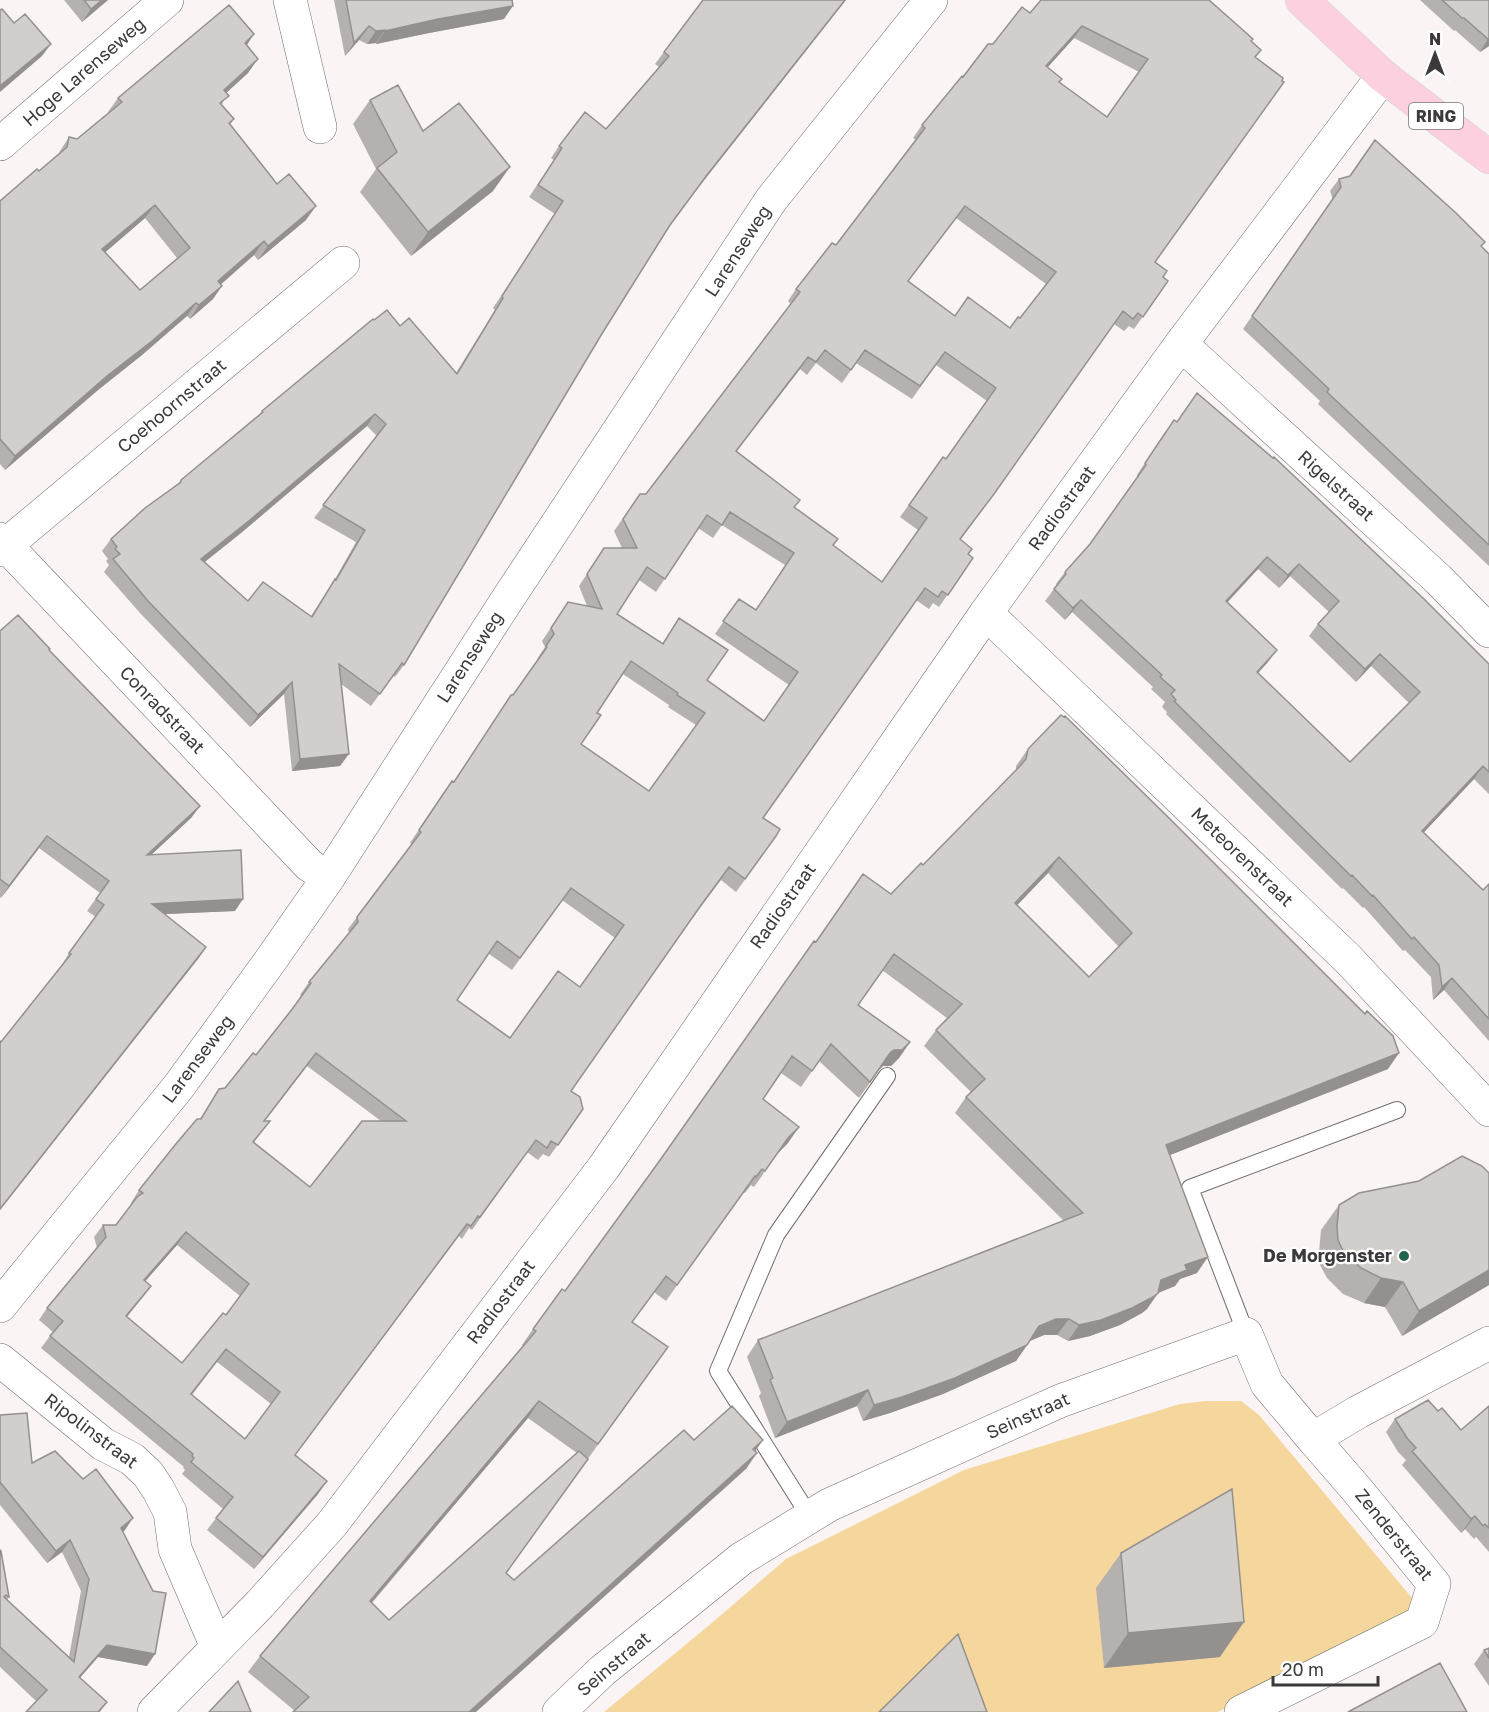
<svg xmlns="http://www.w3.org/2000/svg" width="1489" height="1712" viewBox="0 0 1489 1712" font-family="'Golos Text',sans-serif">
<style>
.green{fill:#f5d79d}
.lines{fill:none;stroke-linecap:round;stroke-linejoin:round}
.service-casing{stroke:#716d6c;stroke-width:18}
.minor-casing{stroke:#716d6c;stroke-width:34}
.tertiary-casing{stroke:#716d6c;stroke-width:34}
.primary-casing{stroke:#d4d4d4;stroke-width:34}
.service{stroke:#fff;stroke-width:16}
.minor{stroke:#fff;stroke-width:33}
.tertiary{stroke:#fff;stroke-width:33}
.primary{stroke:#fdd0e0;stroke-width:33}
.wall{fill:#b5b1af;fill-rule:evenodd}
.shaded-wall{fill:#93908e}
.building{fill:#d2cecb;stroke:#93908e;stroke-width:1.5;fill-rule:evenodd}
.poi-dot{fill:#246350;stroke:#fff;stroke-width:2}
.labels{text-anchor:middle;stroke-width:4.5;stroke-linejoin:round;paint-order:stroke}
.shield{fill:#fff;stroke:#767575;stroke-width:1.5}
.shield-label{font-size:16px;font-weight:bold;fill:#3c3a3a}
.street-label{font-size:18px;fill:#3c3a3a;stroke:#fff}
.poi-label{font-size:18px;font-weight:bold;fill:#3c3a3a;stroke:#fff;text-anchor:end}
</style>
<rect width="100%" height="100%" fill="#faf5f4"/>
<path class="green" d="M1205,1401H1241L1259,1415L1417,1604L1414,1607L1218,1712H604L713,1622L786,1559L964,1470L1180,1404Z"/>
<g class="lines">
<g class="service-casing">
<path id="service" d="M1246,1334L1190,1188L1397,1110
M810,1517L718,1371L776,1235L887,1076"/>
</g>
<g class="minor-casing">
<path id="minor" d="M290,0L320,127
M0,144L167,0
M1181,344L1438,579L1489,631
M0,539L309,865L328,878
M0,550L343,263
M986,613L1348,959L1489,1110
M0,1360L103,1444L132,1459L148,1474L158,1489L170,1512L175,1549L217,1647
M154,1712L260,1604L332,1524L604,1167L986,613L1181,344L1383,76
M559,1712L602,1671L741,1559L829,1505L1060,1401L1246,1334L1267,1384L1313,1439L1358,1412L1489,1343
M1241,1712L1422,1622L1434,1584L1358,1491L1313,1439"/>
</g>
<g class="tertiary-casing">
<path id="tertiary" d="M0,1306L179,1086L268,964L328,878L507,600L771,200L931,0"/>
</g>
<g class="primary-casing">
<path id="primary" d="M1302,0L1383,76L1489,157"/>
</g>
<use href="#service" class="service"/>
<use href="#minor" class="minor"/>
<use href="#tertiary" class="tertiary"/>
<use href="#primary" class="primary"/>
</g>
<path class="wall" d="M64,0H108L82,22Z
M334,0H512L504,19L429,33L376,44V43L367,44L359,40L345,56Z
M703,0L698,188L668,229L603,332L404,665L395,677L393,676L371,706L341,684L340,766L292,771L284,694L250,727L140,613L104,572L109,565L106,561L108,559L102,551L111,539L178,484L181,480L258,416L262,411L374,320L400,326L456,373L495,310L493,308L555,214L529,197L554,160L551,158L559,146L606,129L659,67L655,64ZM367,426L377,436L314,518L356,542L335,579L311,616L248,601L205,562L241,533Z
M1420,0H1489V46L1480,52L1455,30L1454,31Z
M1030,13L1251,41L1255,57L1155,262L1163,277L1168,281L1134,329L1129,326L1124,331L1114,324L985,506L960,540L968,555L973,558L939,607L933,603L929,609L916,600L763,818L767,849L736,892L721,880L690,921L571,1091L583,1109L549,1157L543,1154L538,1160L527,1152L472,1230L469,1228L462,1239L459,1236L295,1455L327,1481L318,1494L254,1569L207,1530L223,1509L182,1474L185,1470L183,1468L184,1467L41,1348L53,1332L39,1320L47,1308L97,1248L94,1237L103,1225H116L132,1204L131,1203L139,1190L200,1119L219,1089L225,1088L256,1055L293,1008L302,996L300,995L309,982L349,933L348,929L412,844L410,843L443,793L454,782L538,660L537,659L545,647L542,641L568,602L587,606L579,586L604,548H622L614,531L640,494H646L791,304L788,301L796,289L836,245L916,140L913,138L922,125L963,77L993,44ZM1074,38L1139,72L1107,117L1059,82L1048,67ZM956,218L1046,284L1020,318L1010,328L955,316L908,281ZM816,363L842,383L856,363L912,399L936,365L987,401L946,459L943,457L900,517L918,530L882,582L833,545L737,451L800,369L807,375ZM722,525L785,565L756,610L739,599L715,634L789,685L764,721L707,680L679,618L662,644L617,614L639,580L656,592L698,528L713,538ZM623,674L669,705L668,707L696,725L649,791L581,744L597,713ZM562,900L615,938L580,987L510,1038L457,1000L489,954L512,970ZM307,1066L381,1121L310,1187L254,1143L265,1121ZM177,1245L240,1296L226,1315L182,1363L127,1317L142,1298L151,1286L145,1281ZM217,1362L271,1404L245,1439L192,1395Z
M247,46L248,73L226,93L222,105L234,119L230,125L306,220L258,260L254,255L221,284L213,299L190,319L187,316L142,355L98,390L5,470L0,464V201L39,171L59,154L60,151L69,137L77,139L109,112H108L118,98ZM145,218L177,258L140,290L105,252Z
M370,100L423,131L493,191L411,256L360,192L376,169L353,124Z
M1339,179L1485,242L1481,247L1489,254V566L1318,404L1320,401L1243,329L1333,200L1330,191Z
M1165,432L1489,664V794L1474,779L1423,833L1483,890L1489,884V1041L1444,990L1433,1000L1431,977L1405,950L1403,951L1364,907L1363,908L1343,888L1342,889L1166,714L1167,712L1162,707L1165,702L1151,689L1153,687L1072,612L1065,620L1045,601L1057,585L1056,584L1065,572L1090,544L1137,477V475ZM1258,569L1279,588L1290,576L1329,612L1318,624L1309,636L1356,682L1371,666L1409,703L1350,762L1258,673L1268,662L1228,602Z
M0,631L49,651L200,806L191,818L151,855L235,911L165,914L206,947L198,959L1,1042L62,965L69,953L96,917L87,911L100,893L39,848L1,898L0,897Z
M1028,749L1388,1069L1170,1155L1197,1273L1180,1279L1175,1286L1158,1293L1147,1309L1142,1313L1120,1325L1090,1336L1068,1341L1057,1335H1044L1030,1341L1016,1361L943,1394L890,1413L863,1421L857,1406L775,1438L759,1396L761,1393L747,1357L758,1340L1064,1221L955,1113L966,1097L971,1092L924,1046L936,1030L947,1018L882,970L858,1005L910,1042L899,1058L891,1066H883L879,1070L859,1098L819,1061L801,1087L781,1073L763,1099L788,1143L777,1154L754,1187L751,1185L745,1193L743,1192L666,1301L654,1292L632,1322L668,1347L506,1573L514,1580L694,1440L755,1451L746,1469L295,1711L248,1672L260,1656L523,1346L522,1345L533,1329L565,1291L658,1163L815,942L891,894L923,865L1016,770V766ZM1048,873L1119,947L1089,977L1017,905ZM528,1418L577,1453L389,1620L372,1603Z
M1489,1173V1285L1402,1336L1385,1307L1364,1303L1343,1294L1327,1278L1320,1265L1319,1251L1321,1230L1339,1205Z
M1489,1406V1552L1476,1537L1474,1539L1465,1529L1461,1533L1402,1465L1406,1460L1398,1452L1386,1432L1395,1419L1438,1411L1461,1430Z
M0,1415L32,1463L125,1530L123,1532L147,1666L98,1657L80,1678L107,1702L100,1712H26L36,1701L0,1667V1550L9,1597L7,1600L69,1657L81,1591L62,1552L47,1563L0,1505Z
M1121,1553L1220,1657L1104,1668L1096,1588Z
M1489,1648V1686L1474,1664L1484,1650Z"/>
<path class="shaded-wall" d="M102,0H108L82,22L91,9Z
M845,0H846L698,188L707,175Z
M513,6L504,19L429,33L376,44L385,31L438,19Z
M369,26L359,40L345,56L354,43Z
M1082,26L1074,38L1037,79L1046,66Z
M385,30L376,43L367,44L376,31Z
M254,34L245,48V43Z
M1488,39H1489V46L1480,52Z
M51,44L42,56L0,92V86Z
M258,59L248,73L214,104L224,90Z
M510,167L493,191L411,256L428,232Z
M155,205L145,218L93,263L102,249Z
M316,206L306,220L258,260L268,246Z
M264,241L254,255L209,295L218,281Z
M222,286L213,299L190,319L199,305Z
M196,303L187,316L142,355L98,390L5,470L15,456L107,376Z
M808,357L800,369L727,463L736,451Z
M375,414L367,426L241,533L193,571L201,559Z
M1267,557L1258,569L1217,613L1226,601Z
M1299,564L1290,576L1279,588L1288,575Z
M1081,600L1072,612L1065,620L1073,608Z
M1277,650L1268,662L1248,684L1257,672Z
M1380,654L1371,666L1356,682L1365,669Z
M292,682L284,694L250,727L258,715Z
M349,754L340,766L292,771L300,759Z
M1483,766L1474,779L1413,844L1422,831Z
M200,806L191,818L138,867L147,855Z
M47,836L39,848L1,898L9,886Z
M1059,857L1048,873L1004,919L1015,903Z
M243,899L235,911L144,915L152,904Z
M206,947L198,959L0,1210V1209Z
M1452,978L1444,990L1433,1000L1442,987Z
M910,1042L899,1058L891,1066H883L879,1070L890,1053Z
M316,1053L307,1066L255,1133L264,1121Z
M1399,1053L1388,1069L1155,1161L1166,1145Z
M799,1127L788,1143L777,1154L754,1187L788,1138Z
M186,1232L177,1245L135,1293L144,1280Z
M1208,1257L1197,1273L1180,1279L1175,1286L1158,1293L1147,1309L1142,1313L1120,1325L1090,1336L1068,1341L1079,1325L1161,1280L1185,1265Z
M1489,1270V1285L1402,1336L1419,1311Z
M1381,1278L1403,1282L1385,1307L1364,1303Z
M151,1286L142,1298L117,1328L126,1316Z
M1056,1319H1069L1057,1335H1044L1027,1342L1039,1326Z
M1027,1345L1016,1361L943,1394L890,1413L863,1421L874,1405Z
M868,1390L857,1406L775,1438L787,1422Z
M539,1401L528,1418L359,1617L370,1601Z
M763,1440L752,1456L753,1449Z
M757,1453L746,1469L476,1712H469Z
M327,1481L318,1494L254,1569L263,1557Z
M1475,1516L1465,1529L1461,1533L1471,1519Z
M133,1518L125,1530L113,1540L121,1528Z
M70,1540L62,1552L47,1563L56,1551Z
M1244,1622L1220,1657L1104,1668L1128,1633Z
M107,1645L155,1654L147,1666L98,1657L70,1689L79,1677Z"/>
<path class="building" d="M84,0H102L91,9Z
M346,0H512L513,6L438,19L385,31V30L376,31L369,26L354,43Z
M703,0H845L707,175L670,225L603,332L404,665L402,663L380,694L339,664L349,754L300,759L292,682L258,715L148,601L113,559L120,554L115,549L117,547L111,539L145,508L181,482V480L263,412L262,411L373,319L374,320L387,310L400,326L409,318L457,374L503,298L502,296L563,201L538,185L562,148L559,146L585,112L606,129L669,56L664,52ZM375,414L386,424L323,505L365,530L336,580L335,579L312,617L263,582L248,601L201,559L250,520Z
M1041,0H1209L1253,39L1251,41L1261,50L1255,57L1283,78L1282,81L1284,82L1155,262L1167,271L1163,277L1168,281L1143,317L1138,313L1133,319L1123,311L994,494L960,539L972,549L968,554L973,558L948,595L942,591L938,597L925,588L763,818L780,829L776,836L745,879L729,867L699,908L571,1091L580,1097L583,1109L558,1145L551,1141L547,1148L536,1140L480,1217L478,1216L471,1226L467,1224L295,1455L327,1481L263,1557L216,1518L233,1497L191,1462L194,1458L192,1456L193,1454L50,1336L63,1321L47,1308L106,1237L103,1225H116L137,1197L143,1193L139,1190L175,1145L197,1119H201L219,1089L225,1088L253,1053L256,1055L293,1008L311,983L309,982L358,922L357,917L421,832L419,830L452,781L454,782L511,695H513L547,647L546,646L554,634L551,628L568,602L602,609L587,574L604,548H637L623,519L640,494H646L800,292L796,289L832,243L836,245L925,128L922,125L962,76L963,77L988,44H993L1022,7L1030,13ZM1082,26L1148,59L1107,117L1059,82L1062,79L1046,66ZM965,206L1056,272L1020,318L1018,317L1010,328L968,297L955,316L908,281ZM825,350L851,370L865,350L920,386L945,352L996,388L946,459L943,457L909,505L927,518L882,582L833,545L838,539L794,507L800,500L736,451L808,357L816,362ZM730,512L794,553L756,610L739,599L723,621L798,672L764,721L707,680L728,650L679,618L663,644L617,614L647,567L665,579L707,515L722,525ZM631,661L678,693L677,695L705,713L649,791L581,744L601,715L597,713ZM571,888L624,925L580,987L558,971L510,1038L457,1000L497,941L520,958ZM316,1053L406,1121H362L310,1187L253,1142L270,1121H264ZM186,1232L249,1284L226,1315L223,1313L182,1363L126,1316L151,1286L144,1280ZM226,1349L280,1392L245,1439L191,1394Z
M1442,0H1489V39H1488L1464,18H1462Z
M229,5L254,34L245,43L258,59L224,90L229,96L220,103L234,119L229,123L277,184L289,174L316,206L268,246L264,241L218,281L222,286L199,305L196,303L152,341L107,376L15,456L0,439V201L37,169L39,171L67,147L69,137L77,139L122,102L118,98ZM155,205L190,248L140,290L102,249Z
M2,9L14,23L25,14L51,44L0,86V10Z
M398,85L423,131L459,103L510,167L428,232L377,168L397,152L370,100Z
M1375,140L1456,213L1485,242L1481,246L1489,254V545L1327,392L1329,389L1252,316L1341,187L1339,179L1350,176Z
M1197,393L1273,458L1274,457L1424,599L1489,664V772L1483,766L1422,831L1483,890L1489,884V1019L1452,978L1442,987L1439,965L1414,937L1412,939L1373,895L1372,896L1352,875L1351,876L1174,701L1176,700L1171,694L1175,690L1160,677L1162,675L1081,600L1073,608L1054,589L1066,574L1065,572L1090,544L1146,465L1145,463L1174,420L1177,422ZM1267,557L1288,575L1299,564L1339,601L1318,624L1365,669L1380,654L1420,692L1350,762L1257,672L1277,650L1226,601Z
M18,615L50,649L49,650L200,806L147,855L241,850L243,899L152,904L206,947L0,1209V1041L1,1042L71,954L69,953L104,905L96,899L109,881L47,836L9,886L0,879V631Z
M1061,715L1064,717L1065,716L1170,819L1365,1014L1367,1011L1393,1036L1399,1053L1166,1145L1208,1257L1185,1265L1187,1270L1161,1280L1158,1293L1153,1297L1132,1308L1101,1320L1079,1325L1069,1319H1056L1039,1326L1027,1345L955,1378L902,1397L874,1405L868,1390L787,1422L770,1380L773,1378L758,1340L1083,1213L966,1097L985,1079L936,1030L962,1004L894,954L858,1005L910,1042L902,1050H894L890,1053L870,1082L831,1044L812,1071L792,1056L763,1099L799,1127L788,1138L765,1171L762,1169L756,1177L755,1176L677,1285L666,1276L632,1322L668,1347L598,1444L539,1401L370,1601L389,1620L579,1451L588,1459L506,1573L514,1580L684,1430L694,1440L732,1406L763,1440L753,1449L757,1453L469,1712H293L309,1697L260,1656L536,1331L533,1329L562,1289L565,1291L658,1163L814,941L816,942L863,874L891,894L921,863L923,865L1020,766L1026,759L1028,749ZM1059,857L1132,933L1089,977L1015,903Z
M1462,1156L1482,1166L1489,1173V1270L1419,1311L1403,1282L1381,1278L1361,1268L1344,1253L1338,1240L1337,1226L1339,1205L1359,1193L1419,1181Z
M1428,1400L1438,1411L1442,1408L1461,1430L1489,1406V1528L1485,1524L1483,1526L1475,1516L1471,1519L1412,1451L1416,1448L1407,1438L1395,1419Z
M27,1413L32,1463L55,1451L83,1479L96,1469L133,1518L121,1528L153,1591L166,1593L155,1654L107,1645L79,1677L107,1702L98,1712H26L47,1690L0,1647V1550L1,1551L9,1597L6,1595L4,1597L74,1662L89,1579L70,1540L56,1551L0,1482V1415Z
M1232,1489L1244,1622L1128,1633L1121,1553Z
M958,1634L987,1712H879Z
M1489,1648V1658L1484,1650Z
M1440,1663L1467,1712H1348Z
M238,1681L251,1712H209Z"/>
<circle class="poi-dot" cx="1404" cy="1256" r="6"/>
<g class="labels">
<rect class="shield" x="1409" y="103" width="54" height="26" rx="4.5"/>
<g class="shield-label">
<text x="1436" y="122">RING</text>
</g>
<g class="street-label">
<text transform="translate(84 72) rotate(-41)" y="6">Hoge Larenseweg</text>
<text transform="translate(738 251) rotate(-57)" y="6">Larenseweg</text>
<text transform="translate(172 406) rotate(-40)" y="6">Coehoornstraat</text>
<text transform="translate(1336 486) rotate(42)" y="6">Rigelstraat</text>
<text transform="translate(1062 508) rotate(-54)" y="6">Radiostraat</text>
<text transform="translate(470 657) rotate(-57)" y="6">Larenseweg</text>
<text transform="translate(162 710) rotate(46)" y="6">Conradstraat</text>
<text transform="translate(1242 857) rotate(44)" y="6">Meteorenstraat</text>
<text transform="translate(783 906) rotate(-55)" y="6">Radiostraat</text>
<text transform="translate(198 1059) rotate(-53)" y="6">Larenseweg</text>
<text transform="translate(501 1302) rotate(-53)" y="6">Radiostraat</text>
<text transform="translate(1028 1416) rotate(-24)" y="6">Seinstraat</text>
<text transform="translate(91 1431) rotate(37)" y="6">Ripolinstraat</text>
<text transform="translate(1394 1535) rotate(51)" y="6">Zenderstraat</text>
<text transform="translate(614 1664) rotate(-40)" y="6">Seinstraat</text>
</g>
<g class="poi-label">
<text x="1392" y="1262">De Morgenster</text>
</g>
</g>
<g transform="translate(1435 54)" stroke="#ffffff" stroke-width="4.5" paint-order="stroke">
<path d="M0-4.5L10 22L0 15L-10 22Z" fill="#3c3a3a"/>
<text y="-9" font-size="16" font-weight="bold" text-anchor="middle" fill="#3c3a3a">N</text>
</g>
<path d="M1273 1676v9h105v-9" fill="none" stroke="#3c3a3a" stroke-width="3"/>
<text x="1282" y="1676" font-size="18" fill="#3c3a3a" stroke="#ffffff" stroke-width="4.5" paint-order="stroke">20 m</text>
</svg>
